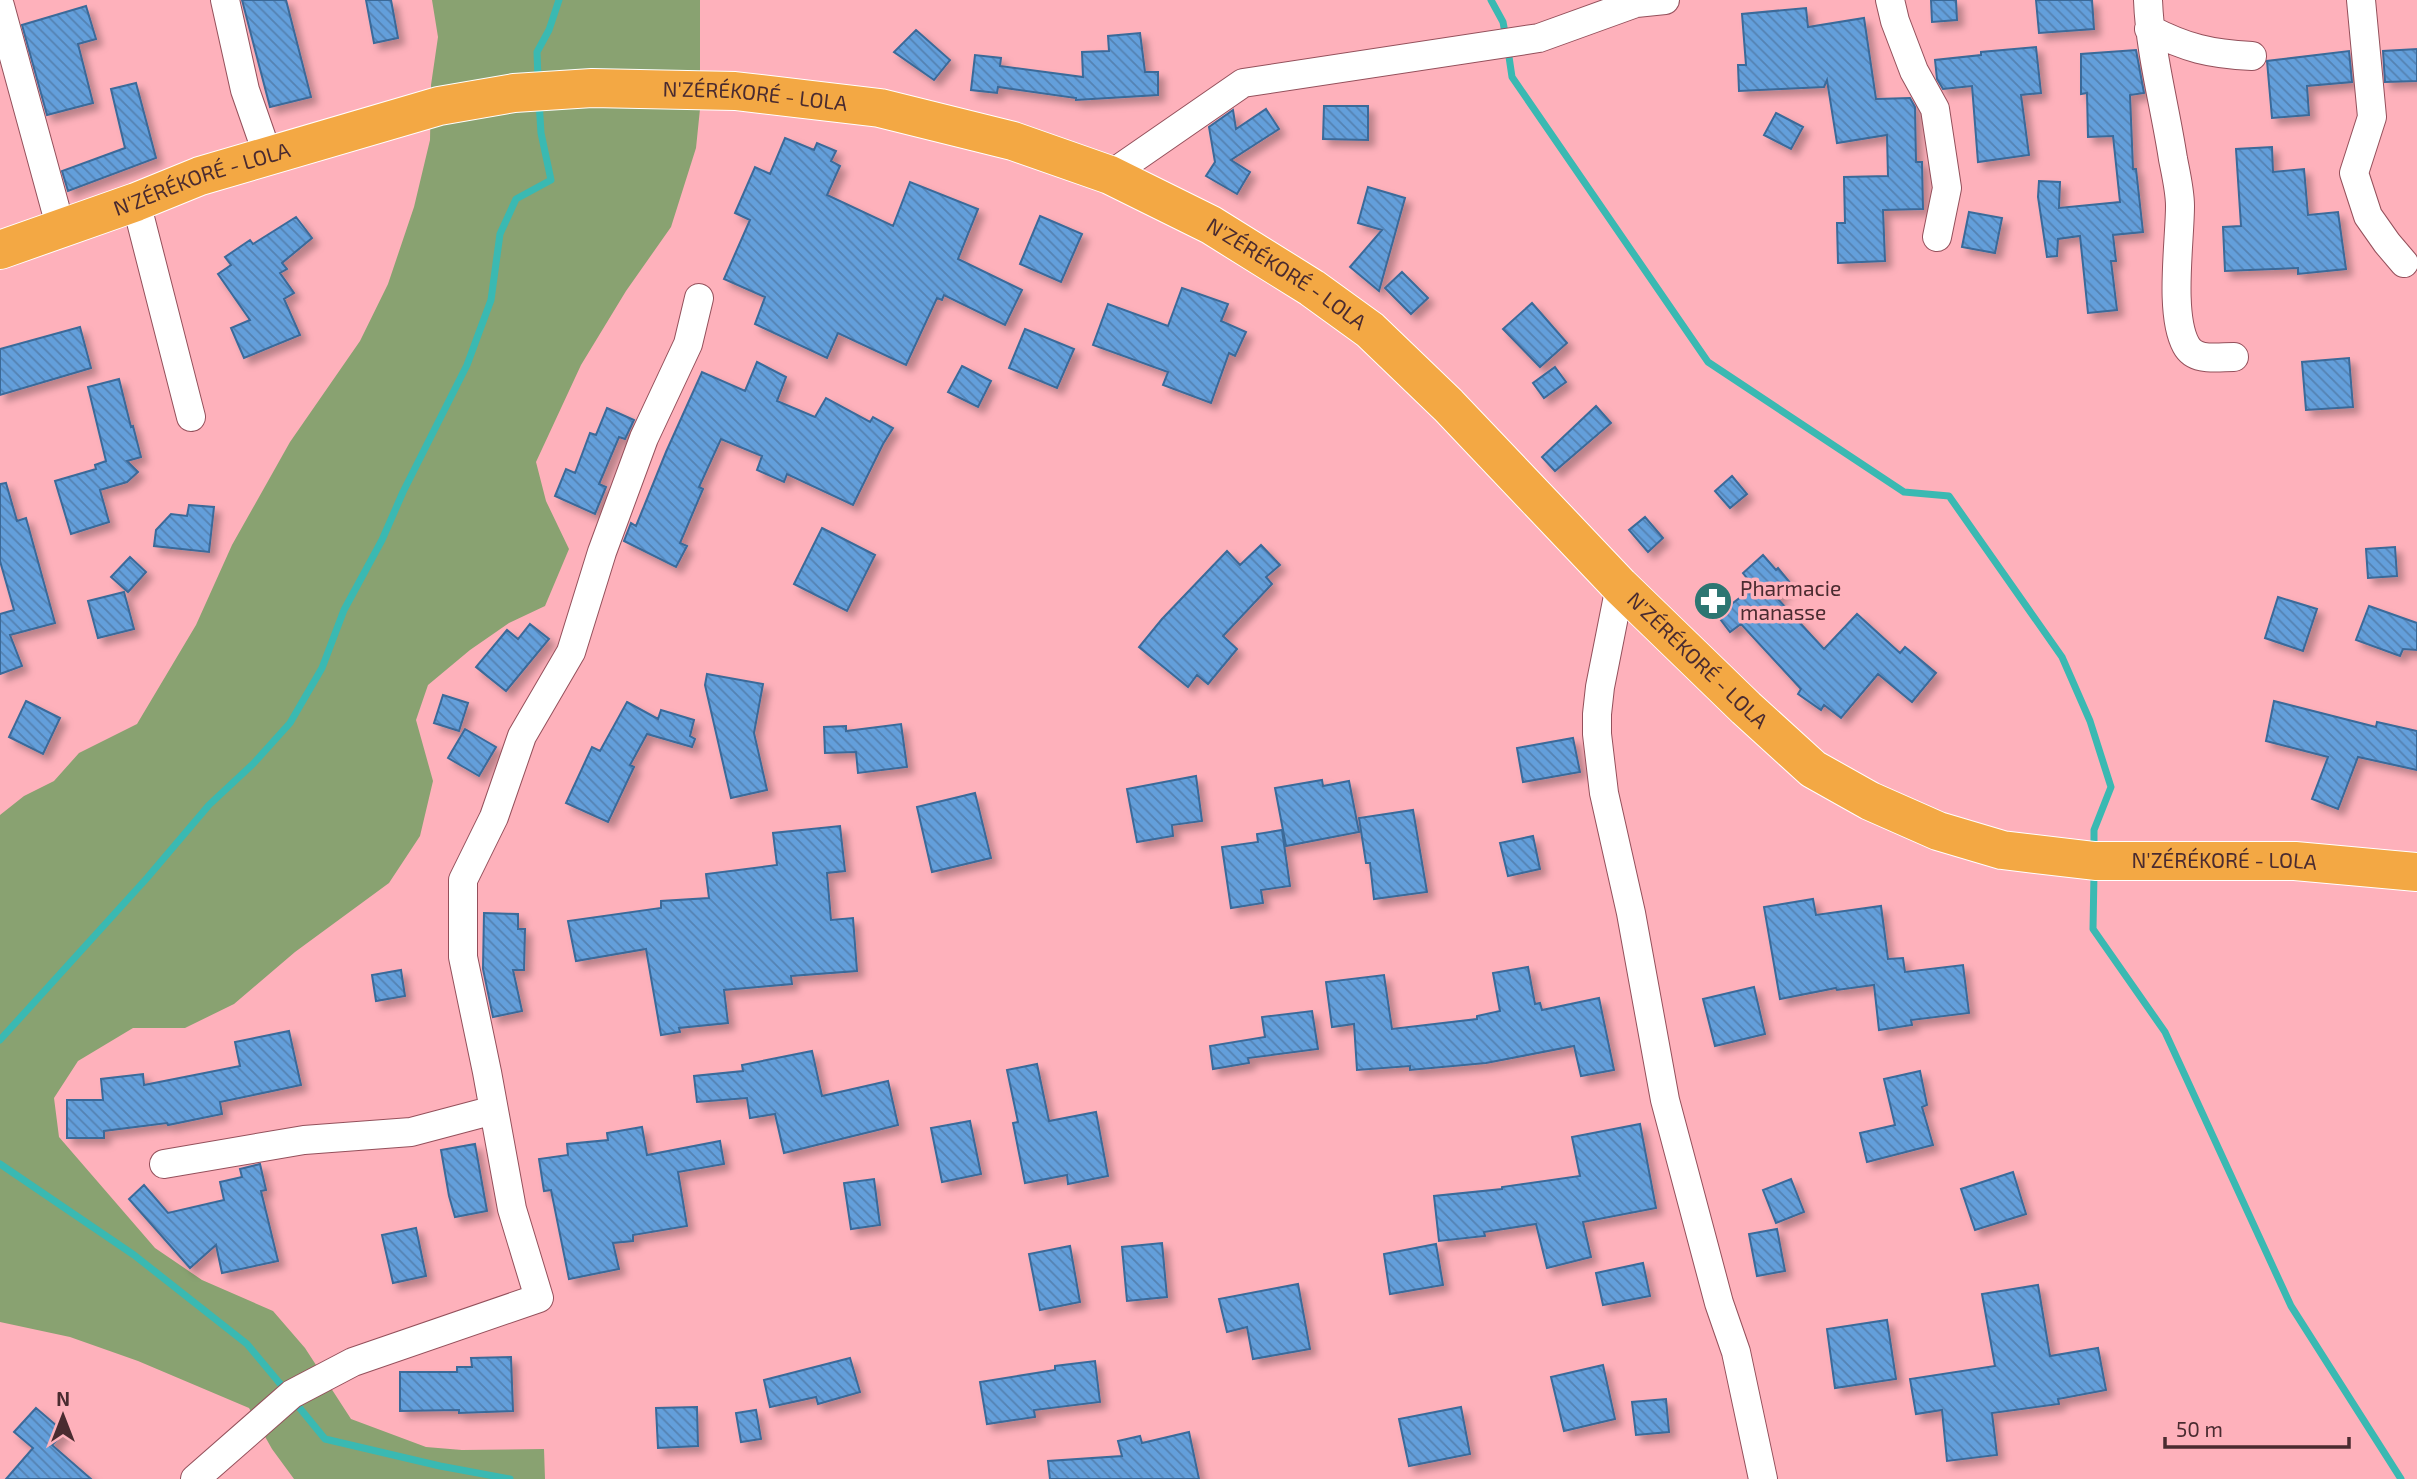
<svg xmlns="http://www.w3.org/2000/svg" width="2417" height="1479" viewBox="0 0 2417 1479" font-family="'Exo 2',sans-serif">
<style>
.green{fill:#89a271}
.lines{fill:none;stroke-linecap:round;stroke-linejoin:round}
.stream{stroke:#3ab9b2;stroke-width:7}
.building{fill:url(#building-back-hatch);stroke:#3b6a99;stroke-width:2;filter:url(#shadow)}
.minor-casing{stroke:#94505b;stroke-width:30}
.highway-casing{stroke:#fff;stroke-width:40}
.minor{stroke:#fff;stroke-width:28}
.highway{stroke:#f3a844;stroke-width:38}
.labels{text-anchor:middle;stroke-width:7;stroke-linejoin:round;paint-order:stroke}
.street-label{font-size:21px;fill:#4a2b30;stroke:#feb1bb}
.poi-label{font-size:21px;fill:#4a2b30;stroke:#feb1bb;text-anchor:start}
</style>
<defs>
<pattern id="building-back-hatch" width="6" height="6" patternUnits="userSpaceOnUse" patternTransform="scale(1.75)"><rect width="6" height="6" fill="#649fdb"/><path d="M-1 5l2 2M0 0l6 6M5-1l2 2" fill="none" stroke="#5482b2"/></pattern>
<filter id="shadow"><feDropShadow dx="6" dy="6" stdDeviation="3.5" flood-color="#0004"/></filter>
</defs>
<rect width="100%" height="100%" fill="#feb1bb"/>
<path class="green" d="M432,0H700V109L696,148L671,227L626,291L581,365L536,462L546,501L569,549L545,606L509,623L470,650L428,685L416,720L433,781L420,836L389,883L295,952L234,1004L185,1028H133L78,1061L54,1098L59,1137L155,1248L202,1280L273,1311L305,1348L351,1419L426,1447L462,1450L544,1449L545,1479H294L272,1449L249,1408L138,1361L70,1337L0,1322V815L24,796L54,781L79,753L137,724L196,625L232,545L290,442L360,341L388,284L414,207L430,140L431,85L438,37Z"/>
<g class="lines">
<path class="stream" d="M1491,0L1503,22L1506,38
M1508,50L1512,77L1708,362L1904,492L1949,496L2062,657L2090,721L2111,787L2094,830V850
M538,79L537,52L549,30L559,0
M2094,873L2093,929L2165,1032L2291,1306L2401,1479
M0,1040L147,878L209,805L253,764L290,723L322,668L344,610L382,540L403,492L467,365L491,300L500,234L516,199L551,180L541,133L539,101
M0,1164L134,1255L247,1344L287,1392
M294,1401L325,1439L440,1466L510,1479"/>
</g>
<path class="building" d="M242,0H286L311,97L270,107Z
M366,0H391L398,38L374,43Z
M1931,0H1956L1957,20L1932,22Z
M2036,0H2092L2094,29L2039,33Z
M86,6L96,39L78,44L93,103L47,115L22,25Z
M1806,8L1808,27L1864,18L1876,99L1910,98L1915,107L1916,162H1922L1923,209L1883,210L1885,261L1838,263L1837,223H1845L1844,177L1888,176L1887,135L1837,143L1827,80L1824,87L1739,91L1738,65H1746L1742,14Z
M916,30L950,60L934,80L894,52Z
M1140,33L1145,72H1158V95L1076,100V98L998,87L997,93L971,90L975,55L1001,58L1000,66L1083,77L1082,52L1109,51L1108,36Z
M2036,47L2041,93L2021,95L2029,155L1978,162L1972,86L1943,89L1937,79L1935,60L1981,55V52Z
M2417,49V81L2385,82L2383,51Z
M2136,50L2144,93L2130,95L2133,169H2136L2143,232L2113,235L2116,261H2111L2117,310L2088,313L2080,236L2058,239L2057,256L2047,257L2038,197L2039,181L2060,182L2059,208L2120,202L2113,136L2088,137L2087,93L2081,94V54Z
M2349,51L2352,82L2307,86L2309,115L2272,118L2267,61Z
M136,83L156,158L68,191L62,171L125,148L111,89Z
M1324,106H1368V140L1323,139Z
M1266,109L1279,129L1231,160L1250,172L1237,194L1206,176L1215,162L1209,127L1233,110L1236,129Z
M1776,113L1803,127L1791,149L1764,135Z
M785,138L814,150L817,143L836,151L831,161L840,166L827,195L893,226L910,182L978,209L958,259L1022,290L1005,325L944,295L942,300L937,298L906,365L838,333L827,358L755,324L765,297L724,279L750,220L735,213L755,167L770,174Z
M2272,147L2273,172L2304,169L2308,215L2338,212L2346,269L2298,274V268L2225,271L2223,227L2241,226L2236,149Z
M1368,187L1405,198L1379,291L1350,267L1382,230L1358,223Z
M1969,212L2002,218L1995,253L1962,247Z
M1040,216L1082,234L1061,282L1020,264Z
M296,217L312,238L282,263L287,269L280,273L294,293L284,299L300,335L244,358L231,328L250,320L218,274L231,265L225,257L250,240L253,244Z
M1402,272L1428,298L1411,314L1385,288Z
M1182,288L1228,304L1221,321L1246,332L1235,356L1229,353L1211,403L1163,385L1168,372L1093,345L1108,304L1168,326Z
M1532,303L1567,343L1540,367L1503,329Z
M80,327L91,368L0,395V349Z
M1025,329L1074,349L1057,388L1009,368Z
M2349,358L2353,407L2306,410L2302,362Z
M757,362L786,377L777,401L815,417L826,398L870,422L873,417L893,428L883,444L853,505L787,474L784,482L757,470L762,456L721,439L699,487L703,489L680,543L687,546L676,567L624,541L631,523L636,526L666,452L702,372L745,391Z
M962,366L991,381L978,407L948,392Z
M1555,367L1566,382L1544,398L1533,383Z
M119,379L131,427L133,426L141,457L127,461L138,472L127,482L100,490L109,522L71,534L55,481L96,469L95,465L106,461L88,387Z
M1596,406L1611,423L1555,471L1542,457Z
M607,408L634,420L625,439L619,437L599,484L606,487L595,514L555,496L566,469L575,473L590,433L596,435Z
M1732,476L1747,494L1730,508L1715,491Z
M6,483L17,521L26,518L55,623L10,635L22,666L0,674V614L14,610L0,561V484Z
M189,505L214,507L209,552L154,546L156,530L171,514L187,516Z
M1645,517L1663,538L1648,552L1629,530Z
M822,528L875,555L847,611L794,584Z
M1261,545L1280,565L1266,577L1272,584L1223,636L1237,649L1208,684L1197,675L1188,687L1139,647L1162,619L1227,551L1240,565Z
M2395,547L2397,576L2368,578L2366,549Z
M1763,555L1776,570L1778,568L1792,585L1776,597L1824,649L1857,614L1900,653L1905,647L1936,673L1912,702L1878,674L1841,718L1824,705L1821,710L1798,694L1801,689L1741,624L1730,632L1717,615L1754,587L1743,573Z
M130,557L146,572L128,592L111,577Z
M124,592L134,629L98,638L88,601Z
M2278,597L2317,609L2303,651L2265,638Z
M2369,606L2417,623V650L2403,649L2400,656L2356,640Z
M530,624L549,639L506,691L476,667L507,630L518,639Z
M707,674L763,684L754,733L767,790L731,798L705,685Z
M443,695L468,703L459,731L434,723Z
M26,701L60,718L43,754L9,737Z
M2274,701L2376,727L2377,722L2417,731V770L2358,757L2338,809L2312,799L2328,757L2266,741Z
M627,702L658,719L661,710L694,720L690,736L695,739L692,747L647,734L630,765L634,767L608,822L566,803L592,747L600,751Z
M901,724L907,767L858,773L856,752L825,753L824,727L846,726V731Z
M465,729L496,747L479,776L448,758Z
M1573,738L1580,772L1523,782L1517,748Z
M1196,776L1202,821L1172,825L1173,836L1137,842L1127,789Z
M1322,780L1323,786L1349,781L1359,832L1286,846L1275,788Z
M975,793L991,858L932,872L917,807Z
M1413,810L1427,892L1374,899L1370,863H1366L1359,818Z
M840,826L845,871L827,873L831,920L853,918L857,971L791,976L792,984L724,990L728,1023L679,1028L680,1032L661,1035L646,949L576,961L568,921L661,908V901L709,898L706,874L777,865L773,833Z
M1282,830L1290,886L1261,890L1263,903L1231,908L1222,847L1258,842L1257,834Z
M1533,836L1540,869L1508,876L1500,843Z
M1813,899L1816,915L1881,906L1888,959L1903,958L1905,972L1963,965L1969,1013L1911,1020L1912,1025L1879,1030L1874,985L1837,990L1836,988L1780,999L1764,907Z
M484,913L518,914V929H525L524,970H513L522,1011L493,1017L483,969Z
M1528,967L1535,1004L1540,1003L1542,1010L1599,998L1614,1070L1581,1076L1574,1046L1486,1063L1410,1070V1066L1357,1070L1354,1024L1332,1027L1326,982L1384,975L1392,1029L1477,1019V1016L1500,1011L1493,973Z
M401,970L405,996L376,1001L372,975Z
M1754,987L1765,1034L1715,1046L1703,999Z
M1312,1011L1318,1049L1248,1058L1249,1063L1213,1069L1210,1046L1265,1037L1262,1017Z
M289,1031L301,1085L220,1102L222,1114L168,1125L167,1123L104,1131V1138H67V1100H103L101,1079L143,1074L144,1085L240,1066L235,1042Z
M812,1051L822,1096L888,1081L898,1125L784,1153L775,1114L750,1118L747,1098L697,1102L694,1076L743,1071L742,1065Z
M1037,1064L1049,1121L1096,1112L1108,1176L1068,1184L1067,1175L1025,1183L1013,1123L1018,1122L1007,1070Z
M1920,1071L1927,1105L1922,1107L1933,1145L1867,1162L1860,1133L1895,1125L1884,1079Z
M970,1121L981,1174L942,1182L931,1128Z
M1640,1124L1656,1208L1583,1222L1591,1257L1547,1268L1536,1224L1484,1232L1485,1236L1439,1241L1434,1196L1502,1189V1187L1580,1176L1572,1137Z
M642,1127L647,1155L720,1141L724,1164L678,1172L687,1226L633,1235V1241L613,1243L619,1269L569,1279L551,1190L544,1191L539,1159L568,1155L567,1144L608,1140L607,1133Z
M475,1144L487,1211L455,1217L449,1196L441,1150Z
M260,1164L266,1190L261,1191L278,1261L222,1273L216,1245L190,1268L129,1199L144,1185L168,1213L224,1200L220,1182L242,1177L240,1169Z
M2013,1172L2026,1214L1975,1230L1961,1189Z
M874,1179L880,1225L851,1229L844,1183Z
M1791,1179L1804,1212L1776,1223L1763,1190Z
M416,1228L426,1276L393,1283L382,1235Z
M1777,1229L1785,1271L1757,1276L1749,1234Z
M1162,1243L1167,1297L1127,1301L1122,1247Z
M1436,1244L1443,1285L1390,1294L1384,1254Z
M1070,1246L1080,1302L1040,1310L1029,1254Z
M1643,1263L1650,1296L1603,1305L1596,1273Z
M1298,1284L1310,1349L1253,1359L1247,1327L1227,1332L1219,1299Z
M2038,1285L2050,1356L2098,1348L2106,1390L2058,1399L2059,1404L1992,1413L1997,1455L1947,1461L1942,1410L1916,1414L1910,1379L1995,1366L1982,1294Z
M1887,1320L1896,1379L1835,1388L1827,1329Z
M511,1357L513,1411L459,1413V1410L400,1411V1372H457V1367H472L471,1358Z
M850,1358L860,1392L818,1404L816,1397L770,1407L764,1380Z
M1095,1361L1100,1402L1034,1410L1035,1417L987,1424L980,1382L1055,1370V1366Z
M1603,1365L1615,1419L1564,1431L1551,1377Z
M1666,1399L1669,1432L1636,1435L1632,1402Z
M697,1407L698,1446L658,1448L656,1408Z
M1461,1407L1470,1454L1409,1466L1399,1419Z
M36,1408L64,1432L52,1445L91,1479H6L33,1448L14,1432Z
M756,1410L761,1439L741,1442L736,1413Z
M1189,1432L1199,1479H1050L1048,1461L1122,1456L1118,1441L1140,1436L1142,1443Z"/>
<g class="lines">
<g class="minor-casing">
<path id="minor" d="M225,0L245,90L268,156
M1890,0L1895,21L1914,71L1935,109L1947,188L1937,237
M2148,0C2150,53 2165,106 2173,159C2176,174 2180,191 2180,206C2180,241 2169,314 2186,345C2195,362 2217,357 2234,357
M2361,0L2372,117L2354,173L2368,216L2387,243L2404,263
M0,6L61,229
M2149,29C2186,48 2210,54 2252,56
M1110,175L1243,83L1539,38L1636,3L1665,0
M136,202L191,417
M1620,586L1600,687L1597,714V734L1604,793L1631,913L1665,1100L1719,1303L1736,1352L1763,1479
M164,1164L304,1140L411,1132L494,1110
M195,1479L292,1394L353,1362L539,1298L512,1209L487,1072L463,957V880L494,817L522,736L571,652L602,552L644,438L688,344L699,298"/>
</g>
<g class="highway-casing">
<g id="highway">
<path id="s1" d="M0,250L136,202L200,176L439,106L514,93L592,88L735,91L880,108L1013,141L1110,175L1211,225L1312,288L1370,330L1448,405L1620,586L1746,708L1813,769L1870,801L1938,831L2002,850L2095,861H2295L2417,872"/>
</g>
</g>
<use href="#minor" class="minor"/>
<use href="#highway" class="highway"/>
</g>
<defs>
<g id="pharmacy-disc" transform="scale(2.0125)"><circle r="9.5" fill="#2d7672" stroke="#feb1bb"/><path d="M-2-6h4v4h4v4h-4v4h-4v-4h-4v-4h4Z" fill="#fff"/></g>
</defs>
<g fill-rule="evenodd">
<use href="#pharmacy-disc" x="1713" y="601"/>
</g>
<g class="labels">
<g class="street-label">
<text dy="7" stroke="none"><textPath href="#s1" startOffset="780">N'ZÉRÉKORÉ - LOLA</textPath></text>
<text dy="7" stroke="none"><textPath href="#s1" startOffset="214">N'ZÉRÉKORÉ - LOLA</textPath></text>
<text dy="7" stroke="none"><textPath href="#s1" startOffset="1348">N'ZÉRÉKORÉ - LOLA</textPath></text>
<text dy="7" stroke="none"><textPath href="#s1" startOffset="1914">N'ZÉRÉKORÉ - LOLA</textPath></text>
<text dy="7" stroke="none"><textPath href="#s1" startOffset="2502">N'ZÉRÉKORÉ - LOLA</textPath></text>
</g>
<g class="poi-label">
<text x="1740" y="596">Pharmacie<tspan x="1740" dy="24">manasse</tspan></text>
</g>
</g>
<g transform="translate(63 1416)" stroke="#feb1bb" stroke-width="5" paint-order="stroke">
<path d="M0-5L12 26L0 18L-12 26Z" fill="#4a2b30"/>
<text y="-10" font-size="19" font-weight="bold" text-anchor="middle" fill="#4a2b30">N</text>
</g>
<path d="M2165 1437v10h184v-10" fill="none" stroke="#4a2b30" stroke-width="3.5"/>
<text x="2176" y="1437" font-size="21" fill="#4a2b30" stroke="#feb1bb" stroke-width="5" paint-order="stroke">50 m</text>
</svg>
